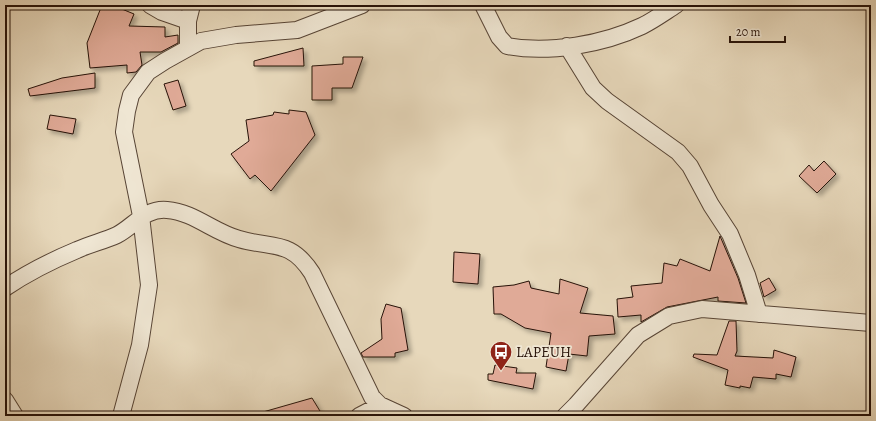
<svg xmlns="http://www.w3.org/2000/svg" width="876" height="421" viewBox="0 0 876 421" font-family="Alegreya,serif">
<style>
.building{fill:#e0aa97;stroke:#271208;filter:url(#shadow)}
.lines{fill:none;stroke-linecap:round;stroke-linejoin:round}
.minor-casing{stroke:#574435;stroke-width:18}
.minor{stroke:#efe6d3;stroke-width:16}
.labels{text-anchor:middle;stroke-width:3.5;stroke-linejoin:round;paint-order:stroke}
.poi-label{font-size:15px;fill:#271208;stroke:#efe6d3;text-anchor:start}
</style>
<defs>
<filter id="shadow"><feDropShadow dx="3.5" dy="3.5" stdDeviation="2" flood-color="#0004"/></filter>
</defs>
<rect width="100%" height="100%" fill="#e7d8bb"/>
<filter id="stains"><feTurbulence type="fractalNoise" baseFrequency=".005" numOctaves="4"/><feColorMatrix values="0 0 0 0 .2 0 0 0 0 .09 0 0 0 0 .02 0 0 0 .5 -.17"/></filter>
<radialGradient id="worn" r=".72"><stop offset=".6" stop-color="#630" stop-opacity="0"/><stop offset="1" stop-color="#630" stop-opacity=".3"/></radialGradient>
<path class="building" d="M102,5H112L134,14L129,26L165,27V37L178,35V43L161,52H140L142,65L136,72L127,73V65L90,68L87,43Z
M303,48L304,66H254V61Z
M343,57H363L352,88H332V100H312V66L343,64Z
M95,73V88L30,96L28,89L62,78Z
M178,80L186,106L173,110L164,84Z
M289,110L306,112L315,135L271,191L255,175L250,179L231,154L249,141L246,120L273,115L274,112L289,114Z
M50,115L76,119L73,134L47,129Z
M824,161L836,174L817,193L799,176L809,165L814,171Z
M720,236L738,278L746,303L718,301V297L667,307L641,322V315L618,317L617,299L633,297L631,286L662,283L664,263L677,266L680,259L710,271Z
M454,252L480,254L478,284L453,282Z
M769,278L776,290L764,297L760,283Z
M560,279L588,288L580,313L613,316L615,334L589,336L587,356L569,354L566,371L546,367L551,333L525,328L501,314H494L493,287L514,285L529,281L531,288L559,294Z
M386,304L401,308L408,350L395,353V357H363L361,353L382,339L381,319Z
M729,321H736L737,351L735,356L773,358L774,350L796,357L791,377L776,374V379L753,377L750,388L740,386V388L725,385L728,370L693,357L694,354L717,355Z
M495,365L517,368L516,373H536L533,389L488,380V374H493Z
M312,398L323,416H263V412Z"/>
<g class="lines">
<g class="minor-casing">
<path id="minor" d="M150,5L162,12L188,21
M483,5L499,37L507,46C549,54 604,44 642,26C654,20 665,12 676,5
M567,46L593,88L607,101L678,152L690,166L711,205L730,234L747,275L759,314
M188,48V21L192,5
M5,288C27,273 53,260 77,250C90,244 104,241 117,235C134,226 145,208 167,210C194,212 213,232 239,239C273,249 290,239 312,273L372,397L380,405L404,416
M5,400L15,416
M121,416L140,345L149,285L141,216L124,132L127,111L131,95L148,72L165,61L201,41L236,35L297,30L362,5
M359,416L380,405
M565,416L576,405L638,335L669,316L702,309L871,323"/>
</g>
<use href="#minor" class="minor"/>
</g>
<defs>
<g id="bus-pin" transform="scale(1.15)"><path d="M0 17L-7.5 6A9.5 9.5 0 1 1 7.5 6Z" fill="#8f2418" stroke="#efe6d3"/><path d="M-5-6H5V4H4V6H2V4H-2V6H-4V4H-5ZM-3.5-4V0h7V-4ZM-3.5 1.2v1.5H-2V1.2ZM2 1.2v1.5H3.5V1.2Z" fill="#fff"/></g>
</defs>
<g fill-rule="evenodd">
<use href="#bus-pin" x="501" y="352"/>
</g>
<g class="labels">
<g class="poi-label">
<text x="516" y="357">LAPEUH</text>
</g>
</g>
<rect width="876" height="421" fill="none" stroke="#e7d8bb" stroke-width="20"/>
<rect x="6" y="6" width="864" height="409" fill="none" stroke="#271208" stroke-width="2"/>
<rect x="10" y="10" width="856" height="401" fill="none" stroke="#271208"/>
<path d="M730 36v6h55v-6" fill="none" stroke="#271208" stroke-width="2"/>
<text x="736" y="36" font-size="12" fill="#271208" stroke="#efe6d3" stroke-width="3" paint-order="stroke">20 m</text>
<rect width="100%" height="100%" filter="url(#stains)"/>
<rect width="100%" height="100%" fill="url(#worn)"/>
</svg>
